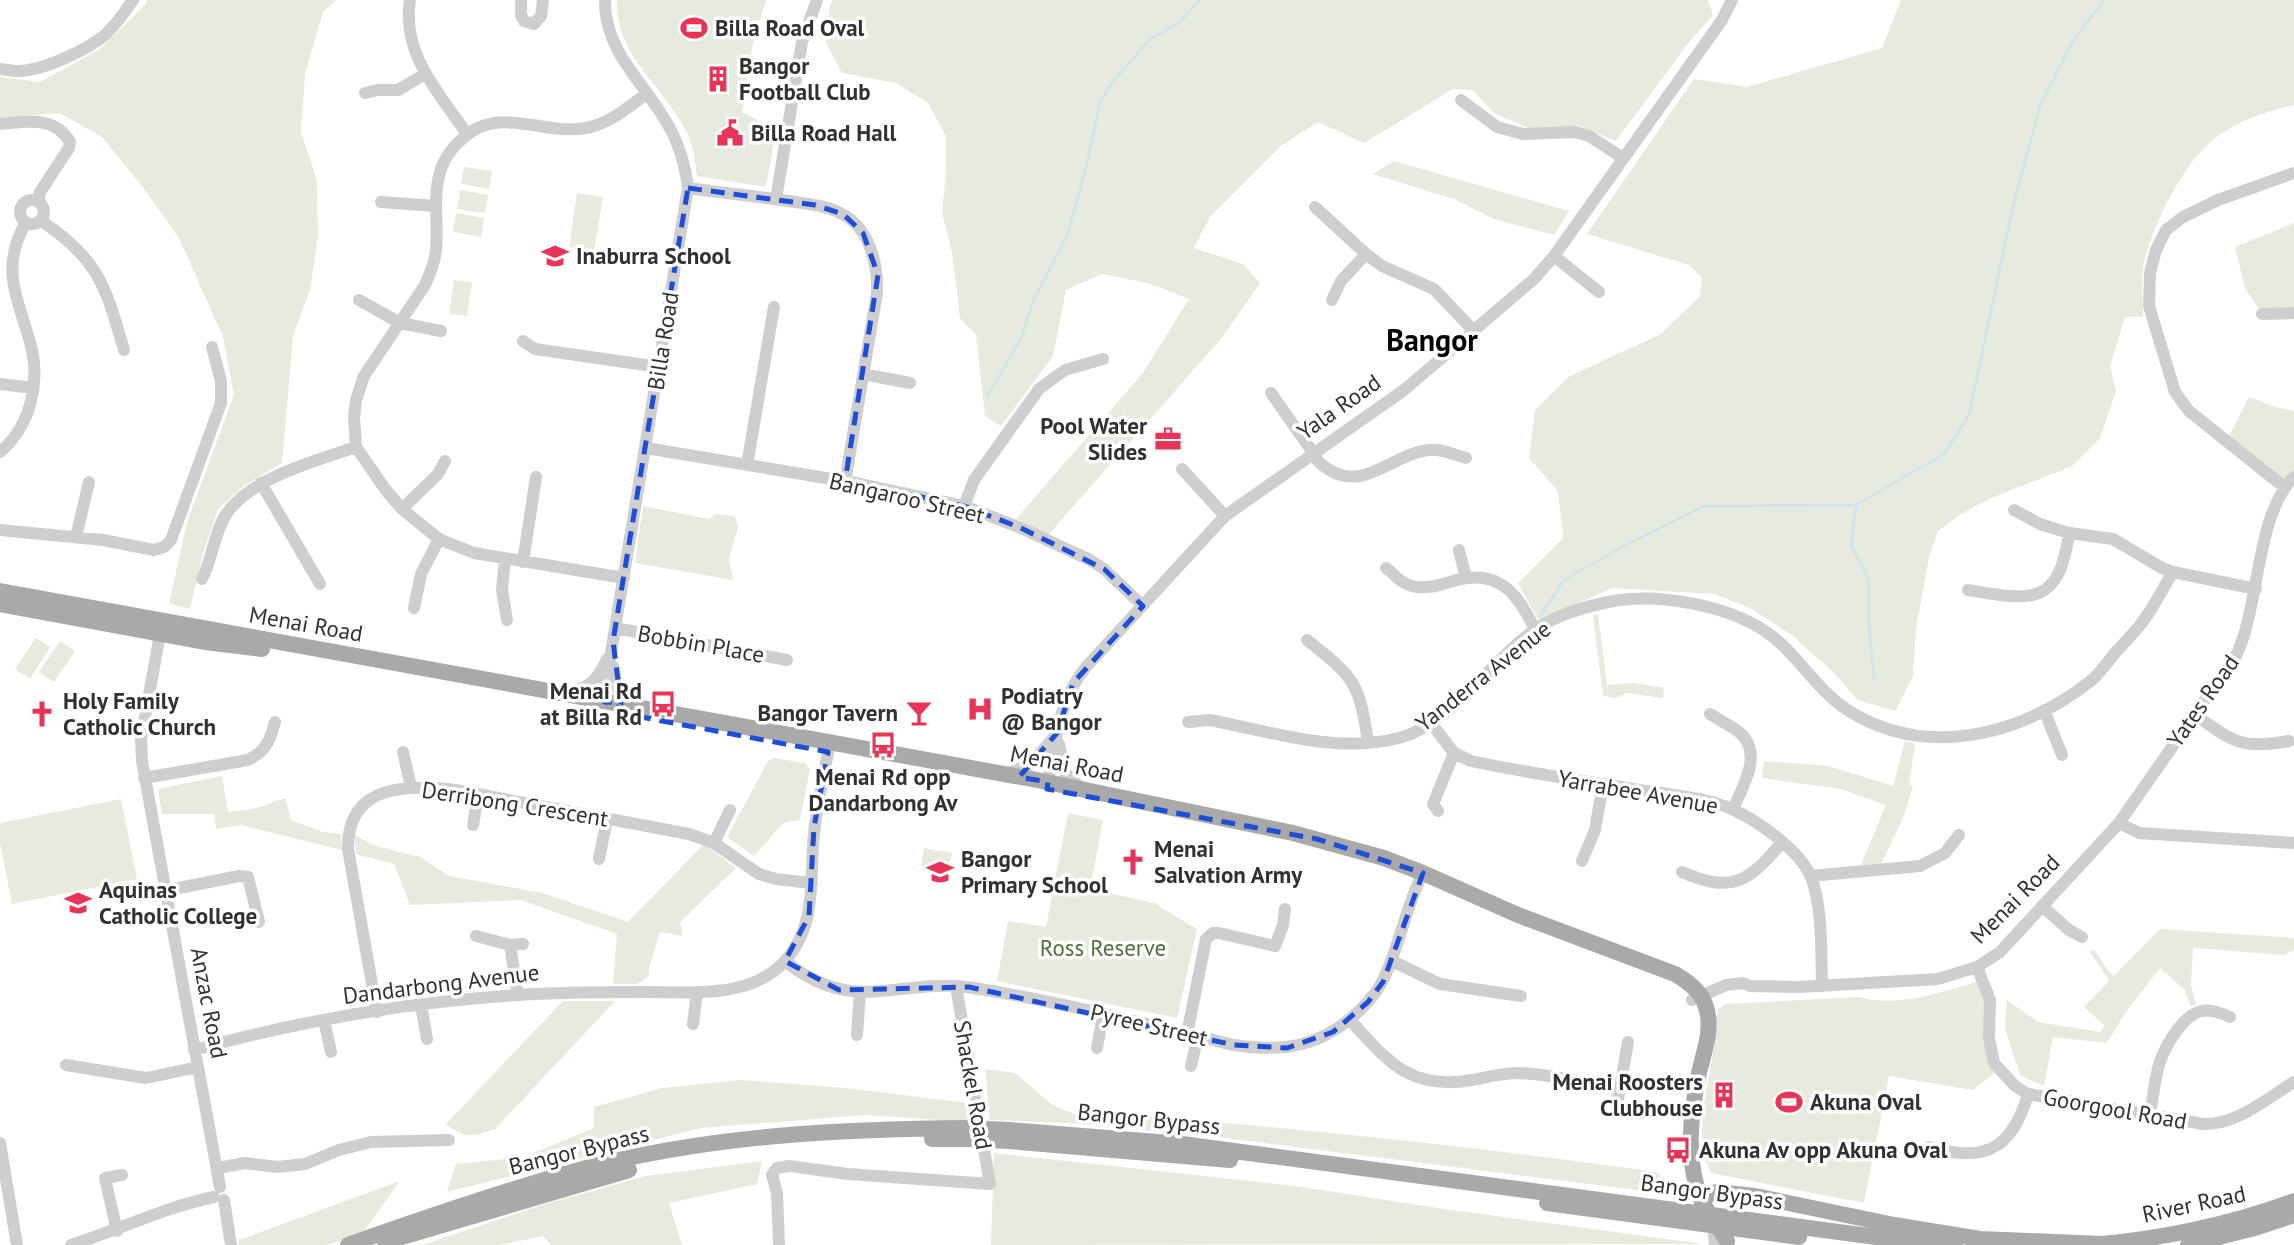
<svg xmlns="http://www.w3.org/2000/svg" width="2294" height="1245" viewBox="0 0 2294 1245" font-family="'PT Sans',sans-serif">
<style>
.green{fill:#e6ebdd}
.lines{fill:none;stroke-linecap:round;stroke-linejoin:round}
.stream{stroke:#cce4ee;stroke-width:2.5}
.minor{stroke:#cecece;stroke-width:12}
.major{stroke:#a9a9a9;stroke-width:16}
.major-bridge{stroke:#a9a9a9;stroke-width:16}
.marked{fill:none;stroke:#1d4ed8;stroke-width:5;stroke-dasharray:14 9;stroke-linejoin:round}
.labels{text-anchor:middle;stroke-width:7;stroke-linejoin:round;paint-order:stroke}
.poi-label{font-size:23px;font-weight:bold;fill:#313131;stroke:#fff;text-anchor:start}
.street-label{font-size:23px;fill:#313131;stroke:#fff}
.park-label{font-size:23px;fill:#5a6e3d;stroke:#fff}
.district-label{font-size:30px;font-weight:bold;fill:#000;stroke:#fff}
</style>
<rect width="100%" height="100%" fill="#fff"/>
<path class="green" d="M147,0H336L323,12L305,74L301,132L317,181L318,237L310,290L293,336L282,463L245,485L218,509L203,553L190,609L169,604L187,522L234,395L223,337L179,238L142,186L101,136L59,113L0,118V77L40,82L100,49L145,5Z
M617,0H766L753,42L742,112L776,130L766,187L697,176C695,161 694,147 687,133C665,86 615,57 617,0Z
M833,0H1708L1713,15L1686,46L1616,141L1579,126L1533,130L1494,113L1473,90L1453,89L1364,143L1318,122L1282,145L1210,217L1194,248L1243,264L1260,283L1220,340L1048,535L1016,519L1143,373L1189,299L1148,283L1102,274L1066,290L1053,356L1001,426L985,416L976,335L960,318L952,252L942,213L946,174V136L928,103L896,83L842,73L826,43L830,4Z
M1901,0H2294V105C2270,110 2245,119 2224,132C2187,154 2156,218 2145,258C2140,276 2143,299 2143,317H2125L2110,366L2116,391L2100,438L2072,466L1989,499L1959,515L1938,531L1929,557L1916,629L1913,676L1895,711L1858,700L1834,673L1793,636L1752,609L1715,594L1612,588L1539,621L1518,583L1563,538L1558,491L1529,458L1535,410L1570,376L1661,334L1700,296L1702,278L1689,265L1587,234L1694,79L1747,87L1882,48Z
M1394,161L1569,211L1554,235L1494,219L1454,199L1373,174Z
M464,167L492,171L489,189L461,184Z
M460,190L488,195L485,213L457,209Z
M577,193L603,197L594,251L569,247Z
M456,213L484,218L481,237L453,232Z
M2294,223V313L2262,314L2245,288L2235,247Z
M454,280L472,282L467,316L449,314Z
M2249,397L2275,407L2294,411V477L2284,487L2227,440Z
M643,506L709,519L715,514L735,516L738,527L729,559L733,580L635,563Z
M1598,614L1607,685L1634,683L1664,688L1663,698L1627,693L1615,698L1603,696L1593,615Z
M36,638L50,647L30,679L15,669Z
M60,641L75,651L54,682L39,672Z
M1905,741L1915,744L1909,785L1913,786L1903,818L1881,864L1861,865L1886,805L1841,789L1762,778L1764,761L1828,766L1893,786Z
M774,758L805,763L810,769L800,820L783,823L754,856L727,837L768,761Z
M222,776L228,812L253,809L285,798L291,820L323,832L341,834L342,850L241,825L216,829L214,814H162L158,789Z
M121,799L137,879L12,904L0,843V823Z
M1068,813L1103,820L1090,889L1154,903L1197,929L1177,1018L997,981L1008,921L1046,927Z
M354,834L372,845L420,857L449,876L543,893L628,922L704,844L736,868L680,922L683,936L660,932L649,968V976L637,984H613L617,934L521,900L410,905L394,864L356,854Z
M924,848L952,853L948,871L921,866Z
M2160,929L2294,938V950L2284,955L2193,948L2191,985L2196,1005L2190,1006L2185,990L2160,968L2125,1013L2107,1043L2053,1037L2044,1086L2020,1075L2005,1028L2007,1000L2038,1022L2100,1032L2105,1026L2084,1007L2109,981L2090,952L2094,949L2107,969L2114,976Z
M1976,982L1984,1000L1988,1061L1994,1073L1973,1090L1889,1076L1864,1203L1711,1173C1688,1125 1717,1069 1716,1018L1718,1010L1725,1004L1859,997C1899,1008 1938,993 1976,982Z
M563,1001H615L495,1129C474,1137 464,1139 446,1124Z
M985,1069L1015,1073L1051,1104L1083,1118L1084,1110C1275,1127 1467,1145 1657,1172L1677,1195L1209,1136L1068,1123L990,1120Z
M739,1080L846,1088L968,1103V1122L865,1115L701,1128L447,1192L456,1164L524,1157L594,1128V1107L662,1088Z
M994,1153L1295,1186L1444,1209L1703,1244L991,1245Z
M762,1161L757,1184L669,1203L682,1245H551L544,1236L499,1245H422L542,1205L646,1176Z
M400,1181L362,1234L326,1245H238L239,1240Z"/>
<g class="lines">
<path class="stream" d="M987,397L1022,336L1033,301L1067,236L1086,168L1100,102L1111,84L1151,38L1178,24L1200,0
M1856,505L1851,545L1869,580V624L1874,679
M1541,615L1564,580L1631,542L1705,506L1856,505L1944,454L1969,415L2013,206L2040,106L2073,41L2104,0"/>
<path class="minor" d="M410,0C401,53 439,93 467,134
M521,0V15L524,21L534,24L541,16L543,0
M0,69C5,69 11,71 16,71C40,72 88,50 106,34C116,24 125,12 133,0
M365,93L378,90H398L425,74
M1461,100L1497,127L1523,134L1575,132L1589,136L1623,158
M0,124C27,122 54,115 70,142L69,148L40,192L38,202
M688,188C721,193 756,196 789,201C806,204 827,205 842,214C870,228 878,265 877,293L845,482
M776,199L802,42L817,0
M20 212a12 12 0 1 1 24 0a12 12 0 1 1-24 0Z
M381,202L436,206
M1315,207L1366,254L1382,266L1434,289L1474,331
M40,220C99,259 105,285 124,350
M1554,256L1599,292
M359,300L400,323L441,331
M1332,300L1341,281L1366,254
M2262,314L2294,313
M523,341L535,349L659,367
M863,374L910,383
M0,384L33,388
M1271,393L1314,454C1317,462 1321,464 1328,469C1364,493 1394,453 1429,450C1440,448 1455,455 1466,458
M646,448L856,483L964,506L1021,528L1090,560L1104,569L1143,606
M0,452C31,426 41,381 30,342C17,296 0,268 26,222
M747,465L774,307
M1182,469L1225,516
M261,483L320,584
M2284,487L2189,411L2175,392L2149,306L2150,273L2156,250L2166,230L2183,217L2218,200L2294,173
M964,506L974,480L1039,389L1065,370L1103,359
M402,509L438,474L445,461
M2014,510L2040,524L2069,533L2113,539L2162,568L2173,572L2256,589
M0,530L103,540L154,550L164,547L171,540L221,403V381L212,347
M76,537L89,482
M1459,550L1466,578
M505,559L502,590L507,620
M523,562L536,477
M1386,568C1392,572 1397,579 1403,582C1412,588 1425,588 1435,586C1446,584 1456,579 1467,578C1505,573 1520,600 1535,629
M624,578L474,553L439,539L402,509L385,489L356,447L354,418L356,400L364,376L425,285C430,274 435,262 436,250C439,221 431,191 443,164C447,155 454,146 462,139C499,104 543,136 586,128C608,124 628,108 646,94
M202,579C213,558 214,532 227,513C253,477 315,461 356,447
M1968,590C2032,601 2059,606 2069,533
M414,608L421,574L439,539
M615,628L787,660
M160,634L141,739L142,761L220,1187
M1307,640C1355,678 1359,682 1368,742
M613,666L618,690L633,706
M567,691C589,691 599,677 607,659
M603,701L688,188C685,165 680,145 668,125C645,83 604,52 605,0
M2044,710L2062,755
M1710,714C1719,720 1730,725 1739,732C1764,753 1743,786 1733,809
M2194,714C2232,741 2241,750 2289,741
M1188,722L1210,720C1271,732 1337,754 1399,738C1452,724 1491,660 1535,630C1559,613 1590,605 1619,600C1664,594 1727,606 1765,631C1796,652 1815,688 1846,709C1926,761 2022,735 2092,680C2100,673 2107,663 2114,654C2124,643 2135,632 2144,620C2155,605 2163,588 2173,572
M1431,723L1454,753L1471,761C1527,773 1584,781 1640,790C1670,795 1706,797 1734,810C1759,822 1798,849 1810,875C1823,903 1821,955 1822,986
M1059,744L1065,773L1081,788
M403,752L411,787
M1008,773L1031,764L1055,736
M144,778L248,760C266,751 270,741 275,722
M1048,782C1056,741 1058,701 1086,667L1225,516L1404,390L1534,279L1554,256L1722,20L1732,0
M1438,811L1433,804L1454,753
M2119,823L2139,833L2294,843
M473,825L478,795
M714,843L730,810
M599,859L607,819
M1582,861L1595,830L1603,784
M1682,872C1732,894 1749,882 1782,842
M1810,876L1920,866L1945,853L1959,835
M164,891L239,876L248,877L259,922
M2042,906L2069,930L2082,937
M476,936L510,945L523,944
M510,945L518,995
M785,961C856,1018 899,976 974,988C1061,1002 1148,1024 1234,1045C1285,1053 1324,1046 1362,1008C1370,1000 1379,989 1384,978C1400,944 1406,906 1423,873
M1392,961L1440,984L1521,996
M1977,967L1990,1000L1989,1038L1994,1063L2015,1086L2028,1094L2203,1124C2237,1125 2266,1099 2294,1082
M1692,1000L1726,985L1743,983L1750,986L1798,987L1938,979L1977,967L2000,952L2119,823L2237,654C2260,603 2256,514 2294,477
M421,1005L427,1039
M377,1012L348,849C347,784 407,784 456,790L689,834L714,843L759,874L776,879L812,883
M324,1020L331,1052
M1350,1020C1388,1061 1409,1091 1472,1080C1488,1077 1502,1073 1519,1073C1552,1074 1587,1084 1620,1090
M693,1024L697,992
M1187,1034L1206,939L1213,933H1219L1275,946L1283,925L1285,909
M857,1035L860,993
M1097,1048L1103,1015
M194,1050C299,1021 409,1002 518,995C560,992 603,992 645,992C691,992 751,999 785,961C820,922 808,872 815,825C818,800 824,776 828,752
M66,1065L146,1078L198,1067
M1191,1066L1198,1036
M1617,1105L1628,1042
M2150,1116C2156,1079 2155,1059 2178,1029C2194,1008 2207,1006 2230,1017
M0,1143L17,1245
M1929,1147C1984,1163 2012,1150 2028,1094
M218,1168L245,1163L277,1167L305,1164L339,1150L371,1142L449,1140
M224,1200L231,1245
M117,1231L105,1178L122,1175
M1714,1233L1715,1245
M71,1245C119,1230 165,1207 214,1197
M779,1245L777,1193L772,1175L777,1168L789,1166L848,1174L990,1184L956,986"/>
<path class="major" d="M0,591L1037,780L1293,833L1384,858L1423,873L1518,915L1675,974C1687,981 1700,990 1705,1004C1714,1027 1704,1051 1699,1073C1690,1116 1685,1161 1702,1202
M0,604L205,642L262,649
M1009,1130L1182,1144L1898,1240L1955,1245
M932,1139H972
M1009,1141L1230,1160
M1547,1203L1799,1237
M1701,1211L1703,1200L1710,1194L1717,1192L1755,1196L1894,1225L1980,1239L2102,1244
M385,1242L629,1170
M348,1245C427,1217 506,1190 586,1168C711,1135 842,1129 971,1128
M2092,1245C2160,1239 2229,1225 2294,1201
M2188,1245L2258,1227L2294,1215"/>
<path class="major-bridge" d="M971,1128L1009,1130
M972,1139L1009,1141
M1702,1202L1727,1241"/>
</g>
<path class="marked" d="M688,188L815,205L843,214L863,233L878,275L845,481L964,506L1021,528L1104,569L1143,606L1073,683L1057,733L1019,777L1048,782L1047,789L1317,839L1423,873L1383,982L1368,1002L1333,1032L1287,1048L1234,1045L969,987L839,990L785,961L809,916L814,827L828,752L641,717L603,701L621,704L613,641Z"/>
<defs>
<g id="stadium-bare" transform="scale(2.1)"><path d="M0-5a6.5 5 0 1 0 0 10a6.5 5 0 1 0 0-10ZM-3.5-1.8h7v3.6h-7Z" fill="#e83456" stroke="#fff" stroke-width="2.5" paint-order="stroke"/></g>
<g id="building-bare" transform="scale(2.1)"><path d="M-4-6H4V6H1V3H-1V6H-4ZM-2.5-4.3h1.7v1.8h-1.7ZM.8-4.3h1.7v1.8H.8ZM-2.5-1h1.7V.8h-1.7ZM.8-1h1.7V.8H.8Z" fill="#e83456" stroke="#fff" stroke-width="2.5" paint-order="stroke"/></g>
<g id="civic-bare" transform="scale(2.1)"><path d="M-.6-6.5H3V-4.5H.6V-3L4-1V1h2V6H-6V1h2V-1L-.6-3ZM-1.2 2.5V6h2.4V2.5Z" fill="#e83456" stroke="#fff" stroke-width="2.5" paint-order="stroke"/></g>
<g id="school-bare" transform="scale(2.1)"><path d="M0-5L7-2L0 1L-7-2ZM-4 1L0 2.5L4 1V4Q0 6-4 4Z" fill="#e83456" stroke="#fff" stroke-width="2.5" paint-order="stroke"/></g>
<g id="office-bare" transform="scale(2.1)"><path d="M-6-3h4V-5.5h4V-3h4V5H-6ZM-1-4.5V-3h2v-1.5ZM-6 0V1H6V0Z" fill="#e83456" stroke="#fff" stroke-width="2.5" paint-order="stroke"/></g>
<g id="bus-bare" transform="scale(2.1)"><path d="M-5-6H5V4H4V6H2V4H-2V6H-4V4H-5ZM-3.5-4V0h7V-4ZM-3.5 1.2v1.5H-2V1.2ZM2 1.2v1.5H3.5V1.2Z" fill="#e83456" stroke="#fff" stroke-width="2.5" paint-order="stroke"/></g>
<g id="hospital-bare" transform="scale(2.1)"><path d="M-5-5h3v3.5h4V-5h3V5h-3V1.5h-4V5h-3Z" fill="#e83456" stroke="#fff" stroke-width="2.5" paint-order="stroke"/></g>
<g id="bar-bare" transform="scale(2.1)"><path d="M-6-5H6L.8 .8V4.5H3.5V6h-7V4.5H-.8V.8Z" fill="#e83456" stroke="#fff" stroke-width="2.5" paint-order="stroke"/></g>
<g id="church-bare" transform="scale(2.1)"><path d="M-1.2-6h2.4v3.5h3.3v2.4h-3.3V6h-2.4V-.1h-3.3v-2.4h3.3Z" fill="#e83456" stroke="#fff" stroke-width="2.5" paint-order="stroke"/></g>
</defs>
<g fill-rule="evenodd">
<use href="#stadium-bare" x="694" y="28"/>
<use href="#building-bare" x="718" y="79"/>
<use href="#civic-bare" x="730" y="133"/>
<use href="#school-bare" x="555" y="256"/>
<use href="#office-bare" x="1168" y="439"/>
<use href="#bus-bare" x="663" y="704"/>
<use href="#hospital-bare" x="980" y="709"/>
<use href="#bar-bare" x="919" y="713"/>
<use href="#church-bare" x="42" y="714"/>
<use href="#bus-bare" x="883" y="745"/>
<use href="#church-bare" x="1133" y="862"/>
<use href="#school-bare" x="940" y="872"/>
<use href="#school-bare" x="78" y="903"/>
<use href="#building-bare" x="1724" y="1095"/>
<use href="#stadium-bare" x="1789" y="1102"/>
<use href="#bus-bare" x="1678" y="1150"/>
</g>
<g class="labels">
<g class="poi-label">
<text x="715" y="36">Billa Road Oval</text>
<text x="739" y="74">Bangor<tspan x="739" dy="26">Football Club</tspan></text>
<text x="751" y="141">Billa Road Hall</text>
<text x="576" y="264">Inaburra School</text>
<text x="1147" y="434" text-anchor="end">Pool Water<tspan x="1147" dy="26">Slides</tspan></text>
<text x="642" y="699" text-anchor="end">Menai Rd<tspan x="642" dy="26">at Billa Rd</tspan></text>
<text x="1001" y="704">Podiatry<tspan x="1001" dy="26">@ Bangor</tspan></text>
<text x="63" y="709">Holy Family<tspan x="63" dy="26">Catholic Church</tspan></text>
<text x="898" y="721" text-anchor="end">Bangor Tavern</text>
<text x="883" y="785" text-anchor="middle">Menai Rd opp<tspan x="883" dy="26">Dandarbong Av</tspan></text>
<text x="1154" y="857">Menai<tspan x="1154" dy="26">Salvation Army</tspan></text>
<text x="961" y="867">Bangor<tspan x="961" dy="26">Primary School</tspan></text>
<text x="99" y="898">Aquinas<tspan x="99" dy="26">Catholic College</tspan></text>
<text x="1703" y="1090" text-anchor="end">Menai Roosters<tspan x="1703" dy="26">Clubhouse</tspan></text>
<text x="1810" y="1110">Akuna Oval</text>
<text x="1699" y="1158">Akuna Av opp Akuna Oval</text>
</g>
<g class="street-label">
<text transform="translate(663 341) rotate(-81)" y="8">Billa Road</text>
<text transform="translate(1339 407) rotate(-35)" y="8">Yala Road</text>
<text transform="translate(907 498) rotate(13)" y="8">Bangaroo Street</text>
<text transform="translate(306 624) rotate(10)" y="8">Menai Road</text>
<text transform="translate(701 644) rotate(10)" y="8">Bobbin Place</text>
<text transform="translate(1483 676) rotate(-38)" y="8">Yanderra Avenue</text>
<text transform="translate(2203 701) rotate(-55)" y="8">Yates Road</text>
<text transform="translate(1067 764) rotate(11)" y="8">Menai Road</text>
<text transform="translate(1638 792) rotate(10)" y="8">Yarrabee Avenue</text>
<text transform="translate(515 804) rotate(9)" y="8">Derribong Crescent</text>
<text transform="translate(2015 899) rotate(-45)" y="8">Menai Road</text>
<text transform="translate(441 984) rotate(-7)" y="8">Dandarbong Avenue</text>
<text transform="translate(209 1003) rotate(79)" y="8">Anzac Road</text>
<text transform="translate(1149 1025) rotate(13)" y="8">Pyree Street</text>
<text transform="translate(973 1085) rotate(80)" y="8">Shackel Road</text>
<text transform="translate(2115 1109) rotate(10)" y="8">Goorgool Road</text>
<text transform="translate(1149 1119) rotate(6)" y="8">Bangor Bypass</text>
<text transform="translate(579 1150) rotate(-14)" y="8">Bangor Bypass</text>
<text transform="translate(1712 1192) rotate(8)" y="8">Bangor Bypass</text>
<text transform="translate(2194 1204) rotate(-12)" y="8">River Road</text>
</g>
<g class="park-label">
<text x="1103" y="956">Ross Reserve</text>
</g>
<g class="district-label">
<text x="1432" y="351">Bangor</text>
</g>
</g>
</svg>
